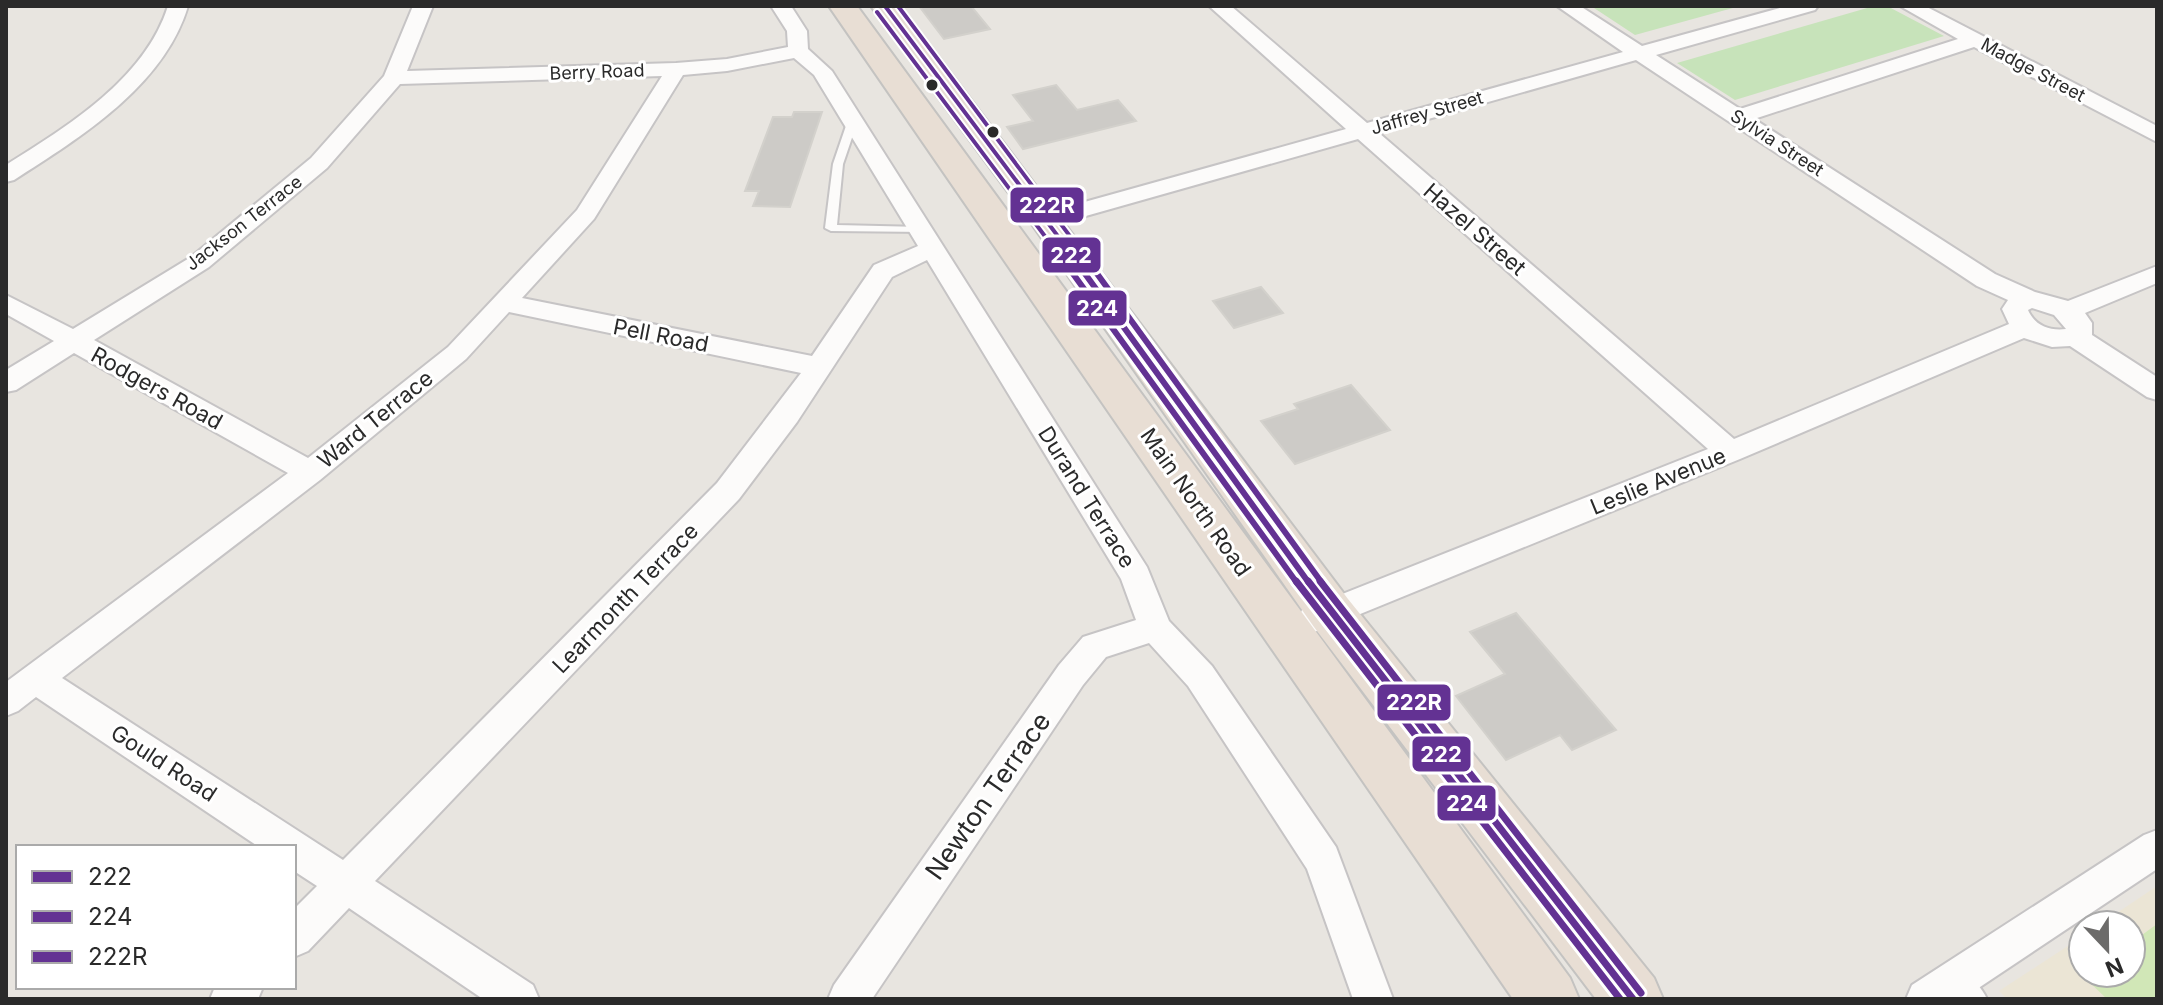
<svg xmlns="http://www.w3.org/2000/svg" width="2163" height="1005" viewBox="0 0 2163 1005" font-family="Inter,sans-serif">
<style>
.education{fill:#ebe5d5}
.green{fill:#c7e3ba}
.pitch{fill:#d1e7b7}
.building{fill:#cdcbc7;stroke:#d3d1cc;stroke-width:2}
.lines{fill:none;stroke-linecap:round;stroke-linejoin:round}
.lane-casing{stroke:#c6c4c5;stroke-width:4}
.street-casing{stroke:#c6c4c5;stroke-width:4}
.highway-casing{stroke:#c4c3c1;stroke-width:4}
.lane{fill:#fcfbfa;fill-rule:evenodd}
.street{fill:#fcfbfa;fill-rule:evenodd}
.highway{fill:#e8ded4;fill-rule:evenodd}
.bus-1-far2-casing{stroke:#fff;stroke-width:8}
.bus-1-far1-casing{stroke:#fff;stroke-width:12}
.bus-1-casing{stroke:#fff;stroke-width:13}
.bus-2-far2-casing{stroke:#fff;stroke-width:8}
.bus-2-far1-casing{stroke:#fff;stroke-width:12}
.bus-2-casing{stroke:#fff;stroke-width:13}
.bus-3-far2-casing{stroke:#fff;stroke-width:8}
.bus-3-far1-casing{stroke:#fff;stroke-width:12}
.bus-3-casing{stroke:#fff;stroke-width:13}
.bus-1-far2{stroke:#633293;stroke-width:4}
.bus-1-far1{stroke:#633293;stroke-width:6}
.bus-1{stroke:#633293;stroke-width:7}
.bus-2-far2{stroke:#633293;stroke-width:4}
.bus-2-far1{stroke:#633293;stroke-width:6}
.bus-2{stroke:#633293;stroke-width:7}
.bus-3-far2{stroke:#633293;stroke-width:4}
.bus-3-far1{stroke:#633293;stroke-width:6}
.bus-3{stroke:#633293;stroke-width:7}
.bus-dot{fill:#2a2a2a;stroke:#fff;stroke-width:3}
.labels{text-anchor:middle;stroke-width:6;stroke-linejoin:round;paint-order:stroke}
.far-street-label{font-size:18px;fill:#2a2a2a;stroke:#fff}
.street-label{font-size:22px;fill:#2a2a2a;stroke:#fff}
.near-street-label{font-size:26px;fill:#2a2a2a;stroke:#fff}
.line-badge{stroke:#fff;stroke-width:3}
.badge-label{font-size:22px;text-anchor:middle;font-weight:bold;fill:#fff}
</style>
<rect width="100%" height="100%" fill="#e8e5e0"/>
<path class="education" d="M2157,886V999H2007L1999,991L2083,936V973H2131V925H2099Z"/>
<path class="green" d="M1591,6H1740L1635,35Z
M1874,6H1887L1944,36L1735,100L1677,63Z"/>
<path class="pitch" d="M2157,924V999H2107L2084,977L2090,973H2131V943Z"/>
<path class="building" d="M919,6H971L990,29L944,39Z
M1056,85L1077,110L1118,100L1136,121L1023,149L1007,127L1033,121L1013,95Z
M794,112H822L790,207L753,206L759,191H745L773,117H792Z
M1261,287L1283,313L1234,328L1213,301Z
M1351,385L1390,430L1295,464L1261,421L1298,409L1294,404Z
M1516,613L1616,730L1572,750L1560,735L1506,760L1456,696L1505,674L1470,632Z"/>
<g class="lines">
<g class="lane-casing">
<path id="lane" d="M853,117L858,120L843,164L837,225L922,227L928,230L926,232L831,231L825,228L833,164L848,120Z
M1959,970C1970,974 1982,988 1987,999H1964L1950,979L1952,972Z"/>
</g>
<g class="street-casing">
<path id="street" d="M168,6H188C164,86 81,137 14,180L6,182V165C68,126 145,79 168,6Z
M413,6H433L407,71L676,63L727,59L788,47L787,31L771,6H791L807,31L808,49L832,71L1147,567L1169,621L1212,666L1336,847L1393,999H1353L1307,869L1188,686L1149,643L1106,657L1083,685L872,999H828L834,985L1059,665L1083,637L1136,620L1121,579L927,260L892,277L797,422L739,499L375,881L533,985L539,999H483L349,908L308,951L294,957V909L317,886L294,871V847H259L36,697L18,711L6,716V682L288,473L74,353L16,390L6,392V370L54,341L6,314V295L73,329L191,257L311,158L384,76ZM794,58L814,75L918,246L874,265L812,356L522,298L594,219L683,75L727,71ZM662,76L577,210L448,347L308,458L94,340L209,267L327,168L400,84ZM509,312L801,373L717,483L343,860L62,678L320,480L466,359Z
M1209,6H1231L1367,123L1623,52L1557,6H1580L1642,46L1787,6H1818L1815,10L1656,55L1740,109L1958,39L1900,6H1925L2157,126V142L1974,47L1754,119L1995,274L2035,292L2068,301L2157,266V283L2085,313L2092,323V335L2157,377V400L2147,397L2070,346L2052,347L2024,338L1740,459L1326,628L1314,632L1302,628L1298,619L1302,610L1708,449L1358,139L1054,225H1038L1034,220L1038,215L1346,129ZM1636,60L1977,286L2008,300L2002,309L2009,324L1734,439L1379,133ZM2032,308L2054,315L2066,329C2050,331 2035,326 2028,310Z
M2157,830V869L1962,999H1906L1912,985L2144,835Z
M215,987H263L258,999H210Z"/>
</g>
<g class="highway-casing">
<path id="highway" d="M829,6H857L1570,978L1579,999H1513Z
M871,6H900L1348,599L1654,978L1663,999H1596L1314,627L1034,227Z"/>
</g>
<use href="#lane" class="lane"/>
<use href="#street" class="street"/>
<use href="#highway" class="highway"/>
<g class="bus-1-far2-casing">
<path id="bus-1-far2" d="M885,6L1072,255"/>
</g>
<g class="bus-1-far1-casing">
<path id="bus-1-far1" d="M1070,253L1309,583"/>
</g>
<g class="bus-1-casing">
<path id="bus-1" d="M1308,581L1633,999"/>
</g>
<g class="bus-2-far2-casing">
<path id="bus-2-far2" d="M877,12L1059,255"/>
</g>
<g class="bus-2-far1-casing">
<path id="bus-2-far1" d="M1058,253L1297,583"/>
</g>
<g class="bus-2-casing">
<path id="bus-2" d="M1296,581L1620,999"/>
</g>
<g class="bus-3-far2-casing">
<path id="bus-3-far2" d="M898,6L1084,255"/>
</g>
<g class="bus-3-far1-casing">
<path id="bus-3-far1" d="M1082,253L1322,583"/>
</g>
<g class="bus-3-casing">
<path id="bus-3" d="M1320,581L1641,993"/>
</g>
<use href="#bus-1-far2" class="bus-1-far2"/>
<use href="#bus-1-far1" class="bus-1-far1"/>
<use href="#bus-1" class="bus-1"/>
<use href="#bus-2-far2" class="bus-2-far2"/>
<use href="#bus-2-far1" class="bus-2-far1"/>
<use href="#bus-2" class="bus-2"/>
<use href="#bus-3-far2" class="bus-3-far2"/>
<use href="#bus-3-far1" class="bus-3-far1"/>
<use href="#bus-3" class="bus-3"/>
</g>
<g class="bus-dot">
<circle cx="932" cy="85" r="7"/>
<circle cx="993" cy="132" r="7"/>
</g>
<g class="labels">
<g class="far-street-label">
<text transform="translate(2033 70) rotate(28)" y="6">Madge Street</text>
<text transform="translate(597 72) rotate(-2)" y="6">Berry Road</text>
<text transform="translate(1427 113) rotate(-16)" y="6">Jaffrey Street</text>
<text transform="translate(1777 143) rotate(33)" y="6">Sylvia Street</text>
<text transform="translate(244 223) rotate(-38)" y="6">Jackson Terrace</text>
</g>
<g class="street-label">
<text transform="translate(1475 229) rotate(41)" y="8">Hazel Street</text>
<text transform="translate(661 335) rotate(11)" y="8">Pell Road</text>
<text transform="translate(157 388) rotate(29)" y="8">Rodgers Road</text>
<text transform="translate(375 419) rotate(-39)" y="8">Ward Terrace</text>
<text transform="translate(1658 481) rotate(-22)" y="8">Leslie Avenue</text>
<text transform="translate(1087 497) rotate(58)" y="8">Durand Terrace</text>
<text transform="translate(1196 502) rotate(55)" y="8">Main North Road</text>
<text transform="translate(625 598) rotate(-46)" y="8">Learmonth Terrace</text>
<text transform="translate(164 763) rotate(33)" y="8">Gould Road</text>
</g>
<g class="near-street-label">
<text transform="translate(988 796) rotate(-55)" y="9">Newton Terrace</text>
</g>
</g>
<g class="line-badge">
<rect x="1009" y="186" width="76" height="38" rx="8" fill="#633293"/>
<rect x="1041" y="236" width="61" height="38" rx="8" fill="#633293"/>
<rect x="1067" y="289" width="61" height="38" rx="8" fill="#633293"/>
<rect x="1376" y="683" width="76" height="39" rx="8" fill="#633293"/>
<rect x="1411" y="735" width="61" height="38" rx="8" fill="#633293"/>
<rect x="1436" y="784" width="61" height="38" rx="8" fill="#633293"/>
</g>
<g class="badge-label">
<text x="1047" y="213">222R</text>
<text x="1071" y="263">222</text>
<text x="1097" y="316">224</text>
<text x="1414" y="710">222R</text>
<text x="1441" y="762">222</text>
<text x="1467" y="811">224</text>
</g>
<rect width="2163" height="1005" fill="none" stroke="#2a2a2a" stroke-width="16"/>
<rect x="16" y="845" width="280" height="144" fill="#ffffff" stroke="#aaaaaa" stroke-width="2"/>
<rect x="32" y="871" width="40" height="12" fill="#633293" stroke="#aaaaaa" stroke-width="2"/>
<text x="88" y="885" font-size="24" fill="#2a2a2a">222</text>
<rect x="32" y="911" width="40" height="12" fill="#633293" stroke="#aaaaaa" stroke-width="2"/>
<text x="88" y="925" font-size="24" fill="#2a2a2a">224</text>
<rect x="32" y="951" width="40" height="12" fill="#633293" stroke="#aaaaaa" stroke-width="2"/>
<text x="88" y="965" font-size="24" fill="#2a2a2a">222R</text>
<g transform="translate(2107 949) rotate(158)"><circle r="38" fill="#ffffff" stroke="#aaaaaa" stroke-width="2"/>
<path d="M0-6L14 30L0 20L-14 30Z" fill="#6c6b6a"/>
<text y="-12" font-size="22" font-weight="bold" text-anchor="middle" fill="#2a2a2a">N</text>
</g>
</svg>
